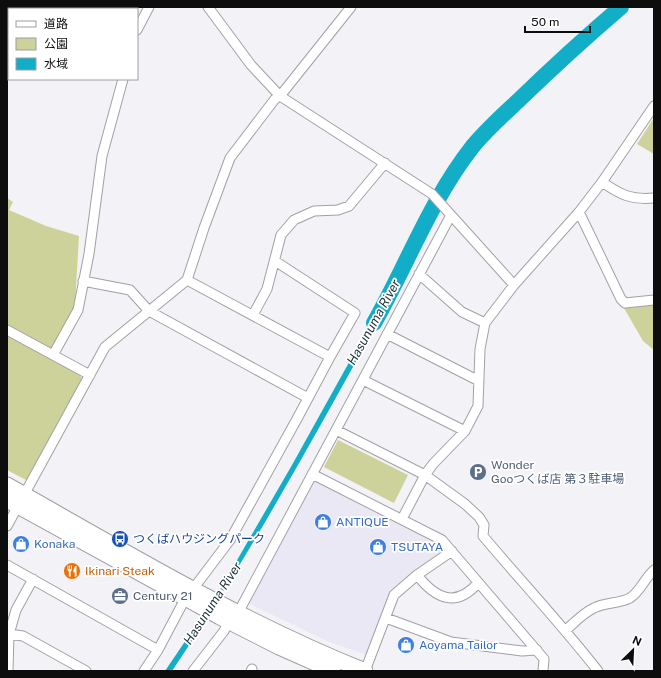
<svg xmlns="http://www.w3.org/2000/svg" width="661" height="678" viewBox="0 0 661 678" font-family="'Public Sans','Noto Sans JP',sans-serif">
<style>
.built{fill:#e9e8f4}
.green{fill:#ccd29a}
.water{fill:#12aec8}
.pier{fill:#f3f2f6}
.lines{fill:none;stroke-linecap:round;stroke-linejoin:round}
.river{stroke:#12aec8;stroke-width:16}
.minor-casing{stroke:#a1a1a5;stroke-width:11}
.primary-casing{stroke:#a1a1a5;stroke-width:17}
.minor{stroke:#fff;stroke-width:9}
.primary{stroke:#fff;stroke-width:15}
.labels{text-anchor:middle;stroke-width:3.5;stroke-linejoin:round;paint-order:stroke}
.service-label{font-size:12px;fill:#4e5e75;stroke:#fff;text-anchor:start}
.shop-label{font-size:12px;fill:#366cbe;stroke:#fff;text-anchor:start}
.transit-label{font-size:12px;fill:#164399;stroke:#fff;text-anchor:start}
.food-label{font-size:12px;fill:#c56008;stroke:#fff;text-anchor:start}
.water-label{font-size:13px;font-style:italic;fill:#192f34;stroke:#fff}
</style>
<rect width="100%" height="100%" fill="#f3f2f6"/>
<path class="built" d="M314,480L438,543L444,550L443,553L390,592L368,655L329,642L248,603Z"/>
<path class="green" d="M654,118V154L637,144Z
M7,198L13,202L9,210L46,226L79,236L75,305L52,348H48L7,326Z
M654,305V350L643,341L624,308Z
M7,335L80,375L82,379L28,481L7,470Z
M338,440L408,475L394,503L324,467Z"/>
<path class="water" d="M382,303L387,306C318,429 251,554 172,671H165L221,588L292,465Z"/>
<path class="pier" d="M219,588L226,592L205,625L197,620Z"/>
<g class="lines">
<path class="river" d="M374,323C407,265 431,199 473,146C487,129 504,114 520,99C553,67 586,37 621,7"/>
<g class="minor-casing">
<path id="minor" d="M208,7L251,65L280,96L432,194L514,285
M137,30L149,7
M602,182C621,195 631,200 654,198
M579,212L621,299L625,303L654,300
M419,274L462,312L485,323
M187,280L330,357L355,313L275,261
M83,281L130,290L149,311L308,398
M253,315L267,289L281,235L294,220L314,211L338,210L349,206L385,163
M7,330L90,375
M387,334L479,381
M53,355L78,310L89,254L102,156L123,79
M363,380L465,431
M336,430L425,475L465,504L479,517L484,525L483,536C521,581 562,625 598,671
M312,474L442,540L544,659L543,671
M402,519L425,475L433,464L465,431L478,406L480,349L485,323L514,285L579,212L602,182L654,106
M7,526L105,347L187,280L204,228L230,158L275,99L280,96L351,7
M7,565L158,650
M417,575C436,599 456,608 478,583
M193,589L230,540L298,417L330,357
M238,613L451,215
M386,618L451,642L522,651L537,650
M565,631C574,623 583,613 594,608C605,602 619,604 630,598C640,592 644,579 654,570
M9,634L23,636L86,671
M8,671L9,634L16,610L33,579
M144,671L158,650L185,599
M193,671L224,631L228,622
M251,671L252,669
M365,671L394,595L417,575L452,551"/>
</g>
<g class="primary-casing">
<path id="primary" d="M7,485C124,551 240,621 365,671
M7,500L220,617L279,647L333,671"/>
</g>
<use href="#minor" class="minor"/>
<use href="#primary" class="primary"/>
</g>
<defs>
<g id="parking-disc" transform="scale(0.9)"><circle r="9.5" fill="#5c6f8a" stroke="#fff"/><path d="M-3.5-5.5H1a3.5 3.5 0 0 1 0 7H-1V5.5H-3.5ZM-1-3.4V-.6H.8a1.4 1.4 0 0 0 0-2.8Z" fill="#fff"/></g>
<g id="shop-disc" transform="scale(0.9)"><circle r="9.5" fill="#3f7fe0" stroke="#fff"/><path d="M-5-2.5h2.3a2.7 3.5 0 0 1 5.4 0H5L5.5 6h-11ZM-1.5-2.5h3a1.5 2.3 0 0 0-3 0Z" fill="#fff"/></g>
<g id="bus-disc" transform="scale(0.9)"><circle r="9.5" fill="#1a4fb4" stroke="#fff"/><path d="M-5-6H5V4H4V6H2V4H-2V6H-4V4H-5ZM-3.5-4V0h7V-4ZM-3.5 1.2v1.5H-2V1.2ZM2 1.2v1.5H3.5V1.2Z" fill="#fff"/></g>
<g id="restaurant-disc" transform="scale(0.9)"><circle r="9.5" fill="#e8710a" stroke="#fff"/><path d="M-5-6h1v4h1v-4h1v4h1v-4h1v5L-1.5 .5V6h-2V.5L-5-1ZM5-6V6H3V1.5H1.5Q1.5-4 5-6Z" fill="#fff"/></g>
<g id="office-disc" transform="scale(0.9)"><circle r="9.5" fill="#5c6f8a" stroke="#fff"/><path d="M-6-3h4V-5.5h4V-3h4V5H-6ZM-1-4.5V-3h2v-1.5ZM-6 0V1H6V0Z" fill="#fff"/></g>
</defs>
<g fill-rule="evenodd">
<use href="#parking-disc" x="478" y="472"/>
<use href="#shop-disc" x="323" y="522"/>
<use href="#bus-disc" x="120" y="539"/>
<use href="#shop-disc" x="21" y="544"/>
<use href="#shop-disc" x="378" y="547"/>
<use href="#restaurant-disc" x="72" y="571"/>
<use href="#office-disc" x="120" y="596"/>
<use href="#shop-disc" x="406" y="645"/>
</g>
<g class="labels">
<g class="service-label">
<text x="491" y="469">Wonder<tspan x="491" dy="14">Gooつくば店 第３駐車場</tspan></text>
<text x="133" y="600">Century 21</text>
</g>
<g class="shop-label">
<text x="336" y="526">ANTIQUE</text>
<text x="34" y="548">Konaka</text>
<text x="391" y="551">TSUTAYA</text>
<text x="419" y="649">Aoyama Tailor</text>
</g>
<g class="transit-label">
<text x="133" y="543">つくばハウジングパーク</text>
</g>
<g class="food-label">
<text x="85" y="575">Ikinari Steak</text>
</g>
<g class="water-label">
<text transform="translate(373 322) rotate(-61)" y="5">Hasunuma River</text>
<text transform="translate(212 603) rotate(-57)" y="5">Hasunuma River</text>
</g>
</g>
<rect width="661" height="678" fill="none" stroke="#0d0d0e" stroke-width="16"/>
<rect x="8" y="8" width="130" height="72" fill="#ffffff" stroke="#9e9e9f"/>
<rect x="16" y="21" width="20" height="6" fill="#ffffff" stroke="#9e9e9f"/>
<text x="44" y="28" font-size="12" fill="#0d0d0e">道路</text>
<rect x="16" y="38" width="20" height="12" fill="#ccd29a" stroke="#9e9e9f"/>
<text x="44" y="48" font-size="12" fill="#0d0d0e">公園</text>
<rect x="16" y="58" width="20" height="12" fill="#12aec8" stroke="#9e9e9f"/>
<text x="44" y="68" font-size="12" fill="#0d0d0e">水域</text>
<g transform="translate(633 650) rotate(24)" stroke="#ffffff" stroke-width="3" paint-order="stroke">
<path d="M0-3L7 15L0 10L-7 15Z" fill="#0d0d0e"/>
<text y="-6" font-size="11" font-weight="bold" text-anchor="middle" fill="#0d0d0e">N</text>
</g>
<path d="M525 26v6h65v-6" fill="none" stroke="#0d0d0e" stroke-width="2"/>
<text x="531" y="26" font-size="12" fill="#0d0d0e" stroke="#ffffff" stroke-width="3" paint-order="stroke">50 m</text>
</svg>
